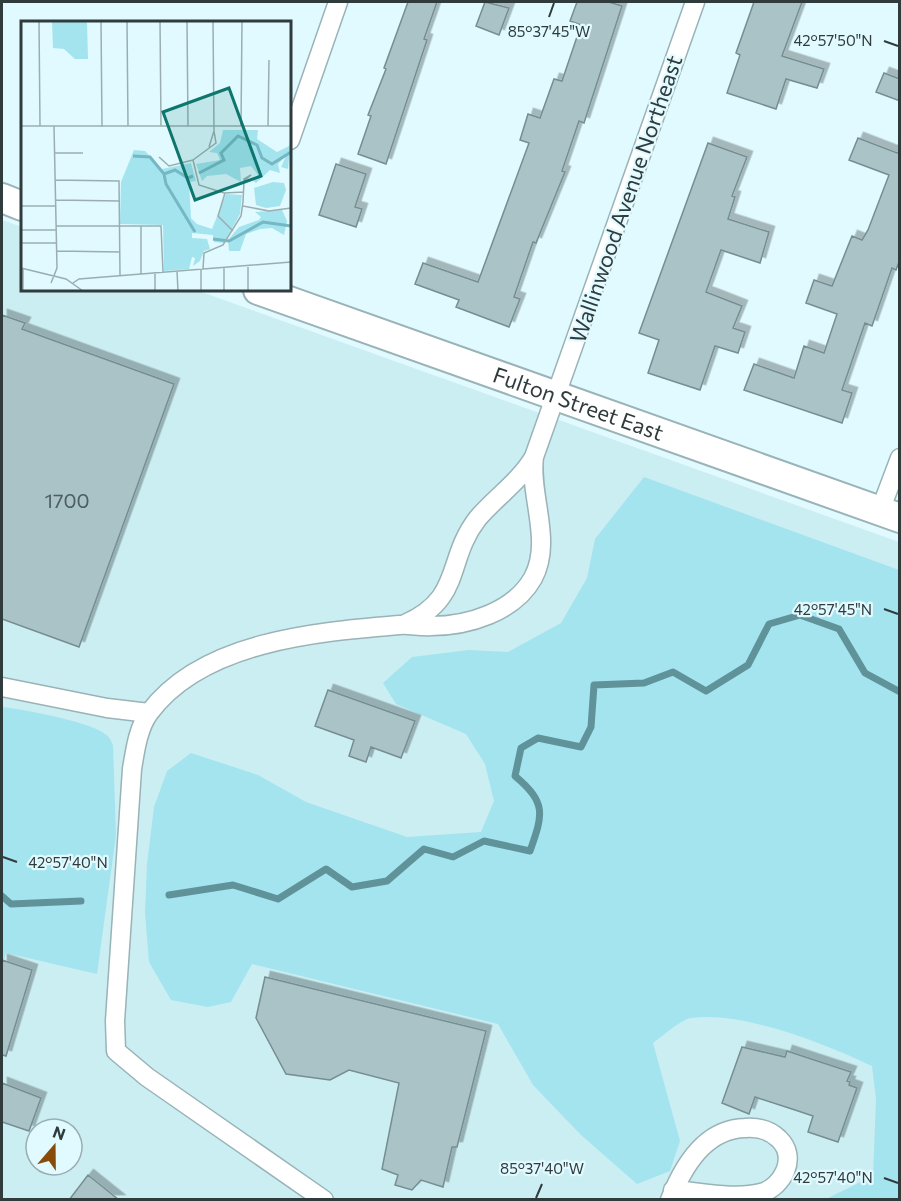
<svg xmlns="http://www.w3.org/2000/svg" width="901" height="1201" viewBox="0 0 901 1201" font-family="Commissioner,sans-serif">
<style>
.built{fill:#cbeef3;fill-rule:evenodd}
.green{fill:#a3e4ef}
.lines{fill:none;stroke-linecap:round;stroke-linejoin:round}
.stream{stroke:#60929a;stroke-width:7}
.building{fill:#a9c3c7;stroke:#768e92;stroke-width:1.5;filter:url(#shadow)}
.street-casing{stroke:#99b3b7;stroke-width:21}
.primary-casing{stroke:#99b3b7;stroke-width:32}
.street{stroke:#fff;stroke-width:18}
.primary{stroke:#fff;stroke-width:28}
.ticks{fill:none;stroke:#303b3c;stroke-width:2}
.labels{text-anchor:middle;stroke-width:4.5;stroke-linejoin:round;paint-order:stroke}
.number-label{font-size:20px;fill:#4e5d5f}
.street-label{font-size:22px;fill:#303b3c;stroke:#e0faff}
.inset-river{fill:none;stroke:#75b8c3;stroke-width:3}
.inset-road{fill:none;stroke:#9aaeb1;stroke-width:1.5}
.view{fill:#0f766e;fill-opacity:0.15;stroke:#0f766e;stroke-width:3}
.inset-edge{fill:none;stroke:#303b3c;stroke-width:3}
.ticks-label{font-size:15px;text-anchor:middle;fill:#303b3c;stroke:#e0faff;stroke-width:4.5;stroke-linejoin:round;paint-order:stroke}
</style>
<defs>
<filter id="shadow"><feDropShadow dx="5.5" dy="-5.5" stdDeviation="0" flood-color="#0004"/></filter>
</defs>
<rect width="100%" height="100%" fill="#e0faff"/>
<path class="built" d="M2,220L22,227V290H196L899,542V1199H2ZM36,1129H72V1165H36Z"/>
<path class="green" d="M644,477L899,570V1199H826L873,1176L876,1099L872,1066C825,1044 744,1011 691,1018C680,1020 663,1036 653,1043L680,1141L670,1171L637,1184L581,1135L533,1085L498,1024L252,964L231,1002L208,1007L171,1000L149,962L145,913L147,864L154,807L167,771L191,753L258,775L306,802L407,837L481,832L494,801L485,764L466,734L396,704L383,683L412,657L469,650L508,652L561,623L587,578L595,539Z
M2,707C22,709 91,722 105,734C109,736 111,741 113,745L116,835L97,974L6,953L2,966Z"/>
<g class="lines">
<path class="stream" d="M169,895L233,885L278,899L326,869L352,887L387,881L424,849L453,857L484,841L530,851C543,814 547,803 515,776L521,748L538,738L581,747L591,727L594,685L644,683L673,672L706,691L748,665L769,624L800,615L839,629L865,673L900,692
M2,896L11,904L81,901"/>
</g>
<path class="building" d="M408,2H437L424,39L427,40L386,164L358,154L371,116L368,115L386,69L384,68Z
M485,2L509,8L499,35L476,26Z
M577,2H609L622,6L584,123L579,121L562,171L565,172L536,243L533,242L514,297L520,299L509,327L456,307L459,300L415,284L423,263L478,282L529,143L520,140L528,114L540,118L554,79L562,81L581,25L570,21Z
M754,2H802L782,56L824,69L817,88L786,79L776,109L727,93L740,55L736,53Z
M884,73L900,79V101L876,92Z
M858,138L897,153L900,151V259L896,270L892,268L872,326L865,323L842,390L852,393L842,423L744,390L754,364L794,378L804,346L824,353L837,314L806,303L814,280L832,286L852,236L862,240L868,230L889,175L849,160Z
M708,143L747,157L732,196L735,197L728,219L769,232L760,263L721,250L706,292L742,306L733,328L745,332L738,353L715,346L700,390L648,373L659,340L639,333Z
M336,164L366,174L355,207L362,209L356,227L319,215Z
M2,315L25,323L22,329L174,384L79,647L2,619Z
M328,690L415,721L401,758L371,747L366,762L349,756L354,740L315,726Z
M2,960L32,970L6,1056L2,1055Z
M265,977L486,1031L457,1147H452L443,1187L421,1180L412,1190L395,1185L398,1175L382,1169L399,1083L349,1070L330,1080L286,1074L256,1018Z
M742,1047L785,1057L787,1051L851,1072L847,1081L850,1082L849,1085L857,1088L838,1142L808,1132L813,1116L792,1109L755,1097L749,1114L722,1103Z
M2,1083L41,1098L29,1131L2,1122Z
M88,1175L119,1200H69Z"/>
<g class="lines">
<g class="street-casing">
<path id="street" d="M290,140L338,2
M880,511L900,458
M405,624C464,598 445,560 478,518C496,497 520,481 534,457L695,2
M2,687L107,708L149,713
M324,1200L147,1077L116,1051L115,1021L132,769C135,751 138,728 149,713C202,641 317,632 399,625C410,624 420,627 431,626C468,626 514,612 533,578C553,541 529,496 534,457
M670,1200C683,1166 705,1129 745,1128C757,1127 770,1130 779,1139C798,1157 783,1187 761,1193C735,1200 700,1192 673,1190"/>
</g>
<g class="primary-casing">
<g id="primary">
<path d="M2,198L22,206"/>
<path id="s1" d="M258,290L900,518"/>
</g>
</g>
<use href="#street" class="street"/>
<use href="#primary" class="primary"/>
</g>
<path class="ticks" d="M549,17L554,3M884,41L898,46M884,609L898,614M3,857L17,862M884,1178L898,1183M536,1198L542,1184"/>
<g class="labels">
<g class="number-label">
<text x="67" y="508">1700</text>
</g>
<g class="street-label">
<text transform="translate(626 199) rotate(-71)" y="8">Wallinwood Avenue Northeast</text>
<text dy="8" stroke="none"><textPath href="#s1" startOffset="340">Fulton Street East</textPath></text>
</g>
</g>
<g transform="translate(21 21)">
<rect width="270" height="270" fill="#e0faff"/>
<path d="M31,0H66L67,38H54L43,28L32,27ZM202,109H237L236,118L256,131L268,125L270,116L267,148L260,146L265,135L257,143L259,152L249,149L235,162L232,160L237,154L230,145L219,147L220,161L205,153L186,155L181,160L175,143L199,139L196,132L188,131L199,122ZM113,129L124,130L141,148L170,142L175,160L168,161L170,197L176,203L191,208L205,173L221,174L219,193L203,222L193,221L192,214L171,212V217L186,218L189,228L183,230L179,240L172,245L174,237L171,236L168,248L143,250L142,204L99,203L100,161ZM252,161L263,162L265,169L259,185L245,187L235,184L233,167ZM261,189L266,200L263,214L251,207L239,208L225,213L219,230H208L207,219L218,206L238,199L240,196L234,191Z" fill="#a3e4ef"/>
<path class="inset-river" d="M112,135L129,136L143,153L154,149L167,157L172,155M178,152L203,139L200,132L217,115L236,124L241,137L251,143L270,131M143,153L145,163L174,211M192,218L208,220L242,201L270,205"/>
<path class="inset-road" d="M18,0L19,105M80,0L81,106M106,0L107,105M139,0L140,105M166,0L167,105M0,105H270M220,105L221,0M247,105L248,39M193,110L195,122L172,139L178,164L203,172L223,171M188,126L193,110L192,0M33,132H62M138,136L148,145L172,139M0,144V185M34,159L98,160L99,254M204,172L197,195L212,210M35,179L99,180M1,185H35M222,185L248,190L270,187M35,205H140L142,251M120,205V253M0,209H35M0,222H35M36,230L99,231M227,244V270M203,246V270M0,247L45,258L62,270M2,247V270M180,248V270M182,248L183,232L202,224L220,195L222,181L223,160V158L230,154L223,160M156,250L157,270M134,251V270M30,262L36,247L33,105M52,262L58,258L270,241"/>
<path class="view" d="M208,67L240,155L174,179L142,91Z"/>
<rect width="270" height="270" class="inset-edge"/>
</g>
<g class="ticks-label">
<text x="549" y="37">85°37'45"W</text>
<text x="833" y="46">42°57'50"N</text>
<text x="833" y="615">42°57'45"N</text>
<text x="68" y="868">42°57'40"N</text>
<text x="542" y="1174">85°37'40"W</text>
<text x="833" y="1183">42°57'40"N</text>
</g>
<rect width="901" height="1201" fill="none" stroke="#303b3c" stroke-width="6"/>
<g transform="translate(54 1147) rotate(20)"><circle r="28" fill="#e0faff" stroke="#9aaeb1" stroke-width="1.5"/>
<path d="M0-4.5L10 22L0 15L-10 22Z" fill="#884b0a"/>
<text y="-9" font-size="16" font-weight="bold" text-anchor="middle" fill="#303b3c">N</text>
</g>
</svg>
